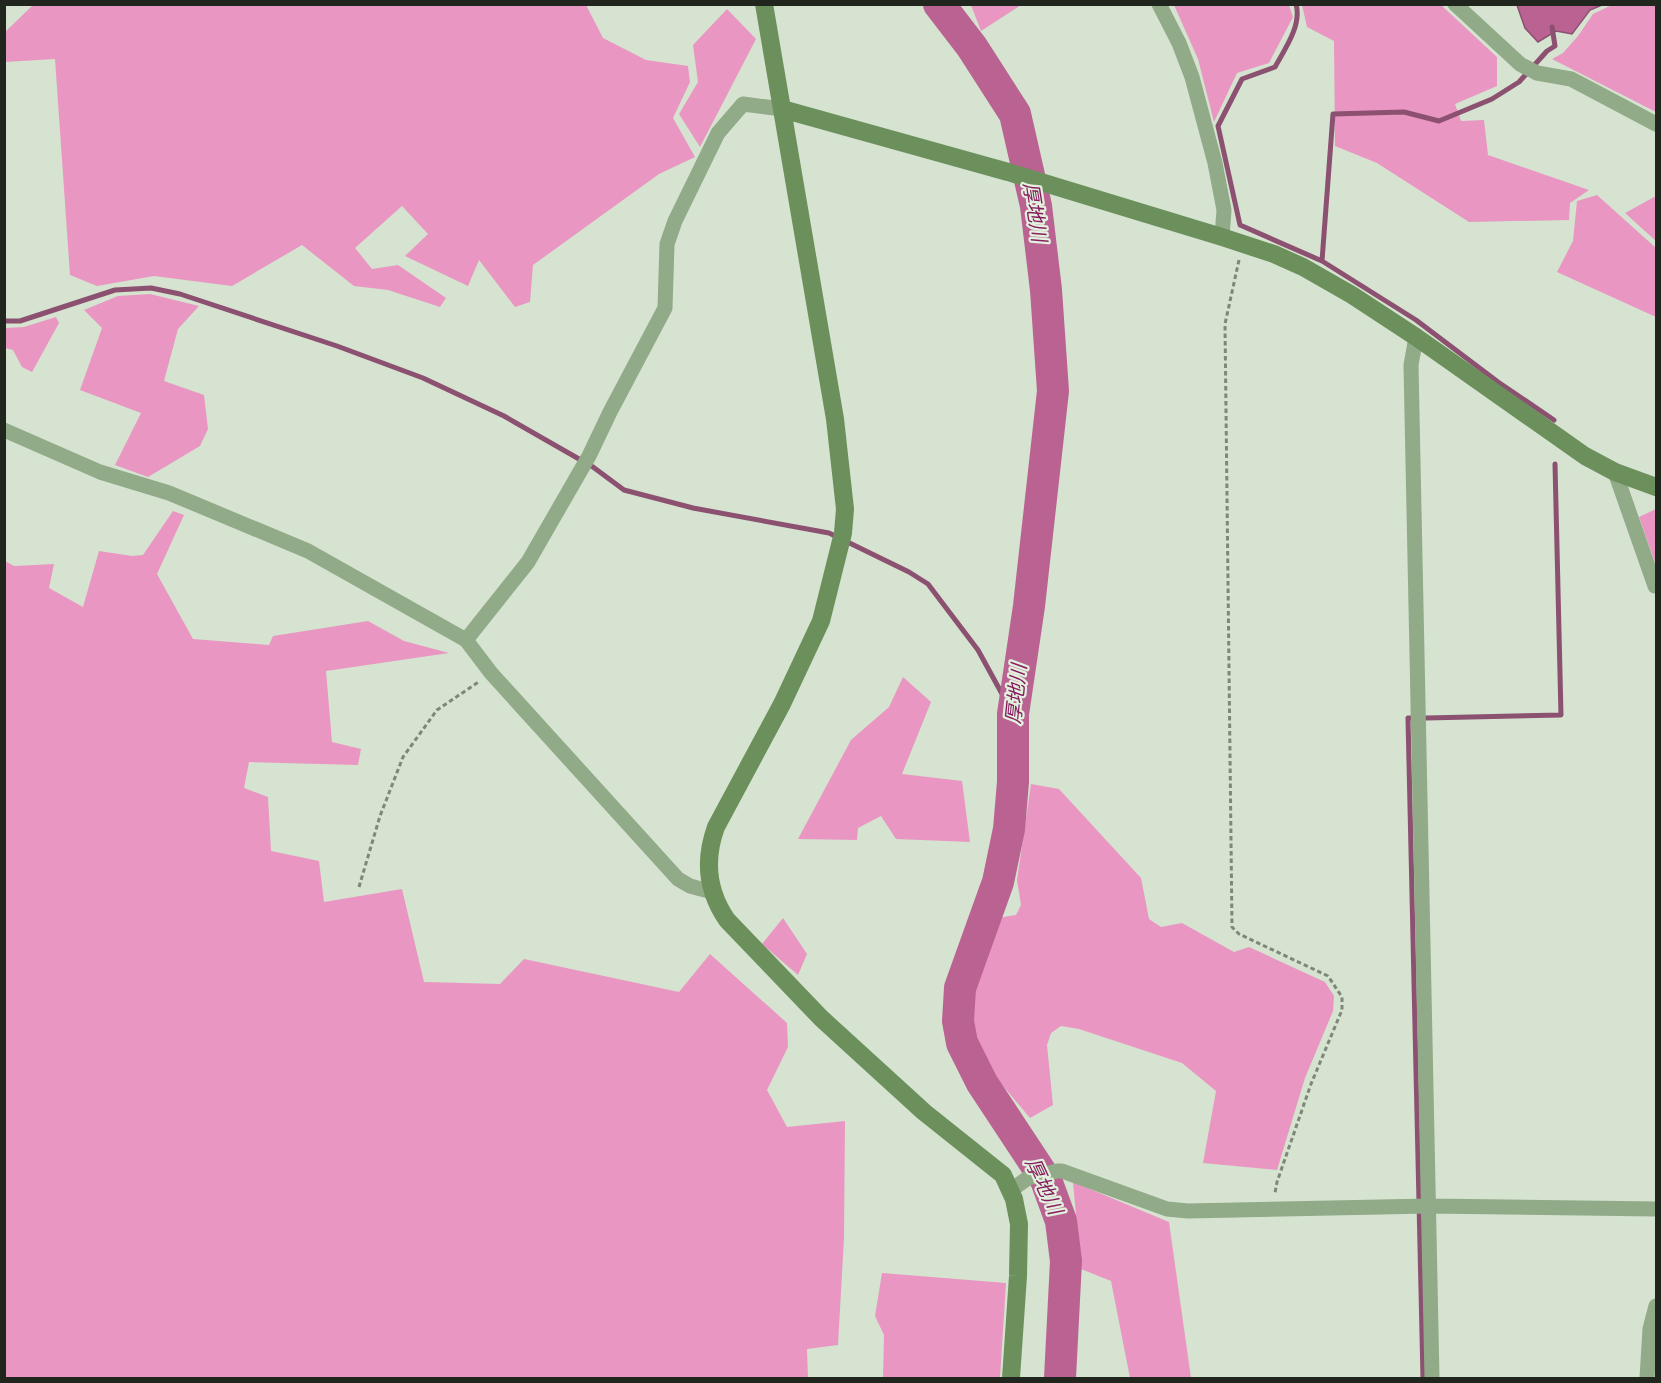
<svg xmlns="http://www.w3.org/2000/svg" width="1661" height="1383" viewBox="0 0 1661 1383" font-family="Georgia,'Noto Sans JP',serif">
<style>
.green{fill:#e997c2}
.water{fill:#ba6393;stroke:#8c5070;stroke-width:1.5}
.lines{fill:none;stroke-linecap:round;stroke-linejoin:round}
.stream{stroke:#8c5070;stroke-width:5}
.river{stroke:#ba6393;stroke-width:32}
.path{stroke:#7d877a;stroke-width:3;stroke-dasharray:4.5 3;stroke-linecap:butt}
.street{stroke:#91aa87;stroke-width:15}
.secondary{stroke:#6b905c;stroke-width:18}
.labels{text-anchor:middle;stroke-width:4.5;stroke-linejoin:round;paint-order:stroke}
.water-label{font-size:20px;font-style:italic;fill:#871d5f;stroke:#e2f0dd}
</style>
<rect width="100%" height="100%" fill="#d5e3d0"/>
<path class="green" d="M1614,4L1656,5V112L1552,59L1563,53L1578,36L1593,14Z
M33,5H586L603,38L646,60L688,66L690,82L673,118L695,157L659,174L533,265L530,302L515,307L479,260L468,286L405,256L428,234L402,206L355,248L372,269L398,265L446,298L440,307L388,290L354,286L302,245L232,286L154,276L97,286L70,275L55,59L5,62V32Z
M971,5H1021L981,31Z
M1174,5H1289L1293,17L1269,63L1237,73L1214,122L1198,59Z
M1302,5H1441L1497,57V86L1455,104L1461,121L1484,120L1488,155L1589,190L1570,203L1569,220L1469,222L1377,163L1335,146L1334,41L1307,27Z
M727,9L756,39L700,147L679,114L698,82L693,45Z
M1597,195L1656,248V317L1557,272L1573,241L1577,201Z
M1656,196V241L1625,213Z
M150,294L199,306L178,329L164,381L204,395L208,429L200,446L148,477L115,465L141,413L80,390L102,328L84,310L118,296Z
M56,317L59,323L32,372L22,367L13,350L5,348V328L24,327Z
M1656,509V565L1639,517Z
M173,511L184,515L157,574L193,639L269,645L273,636L368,621L404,641L449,653L326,671L332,742L361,749L358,765L249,762L244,788L268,797L271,851L319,861L324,902L402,889L424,982L500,984L524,959L679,992L710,954L787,1023L788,1047L767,1090L787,1127L845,1121L844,1238L838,1345L807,1349L808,1378H5V561L14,566L54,564L49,588L83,607L99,551L132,556L143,555Z
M903,677L931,702L902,774L962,781L970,842L896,839L881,816L858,828L857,840L798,839L851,740L889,707Z
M1031,784L1059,789L1141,878L1149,919L1161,927L1182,923L1234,952L1249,947L1325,982L1334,996L1333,1011L1305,1078L1277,1170L1203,1163L1216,1091L1182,1063L1079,1029L1061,1026L1051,1033L1047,1045L1053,1105L1030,1118L977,1055L966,1032L967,988L997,918L1016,915L1021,905L1017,880Z
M783,918L807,954L798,975L762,944Z
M1073,1182L1169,1222L1191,1378H1130L1111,1281L1081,1269Z
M882,1273L1006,1283L1000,1378H883L884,1335L875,1316Z"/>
<path class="water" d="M1517,5V4L1602,5L1590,10L1572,34L1556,31L1538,42L1525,28Z"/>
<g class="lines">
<path class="stream" d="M1296,4C1302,25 1285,49 1275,67L1242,79L1218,126L1240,225L1322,261
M1552,27L1555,46L1547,51L1519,82L1492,99L1439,121L1404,112L1333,114L1322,261L1416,320L1498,382L1554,420
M4,321H20L115,290L151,288L180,294L337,346L423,378L504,416L593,467L624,490L693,508L829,533L909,572L928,584L978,650L1013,714
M1411,718H1408L1423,1378
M1426,718L1561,715L1555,464"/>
<path class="river" d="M939,4L972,47L1015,114L1036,206L1046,290L1053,391L1029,606L1013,714V782L1009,829L998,882L960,988L958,1021L962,1043L982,1083L1046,1180L1061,1221L1066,1261L1060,1378"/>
<path class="path" d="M1239,260L1225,324L1232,927L1239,934L1328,976L1342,997V1010L1311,1084L1277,1182L1275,1193
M359,887L380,816L403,757L437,710L480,681"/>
<path class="street" d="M1159,4L1179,43L1192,77L1215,163L1224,210L1222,237
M1455,4L1520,64L1537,73L1571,79L1656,124
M1416,337L1411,365L1432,1378
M4,430L100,472L169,493L308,551L466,640L491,673L678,879L690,886L712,892
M1615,472L1655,586H1656
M466,640L528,562L589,456L610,412L665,308L667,244L675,221L718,133L743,104L782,109
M1011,1190L1028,1178L1057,1171H1062L1167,1209L1188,1211L1429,1206L1656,1209
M1647,1378L1650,1329L1656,1306"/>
<path class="secondary" d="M764,4L835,419L845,509L843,533L821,621L782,704L716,827C704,860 707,891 727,920L821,1018L924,1112L1003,1175L1014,1199L1019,1224L1018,1276L1011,1378
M782,109L1008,172L1222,237L1274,254L1303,267L1352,295L1416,337L1585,456L1615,472L1656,487"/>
</g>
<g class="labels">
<g class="water-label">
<text transform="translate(1035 212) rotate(81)" y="7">厚地川</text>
<text transform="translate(1016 694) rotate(-84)" y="7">厚地川</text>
<text transform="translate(1044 1186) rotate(65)" y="7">厚地川</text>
</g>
</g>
<rect width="1661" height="1383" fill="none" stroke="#20251e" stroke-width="12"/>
</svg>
